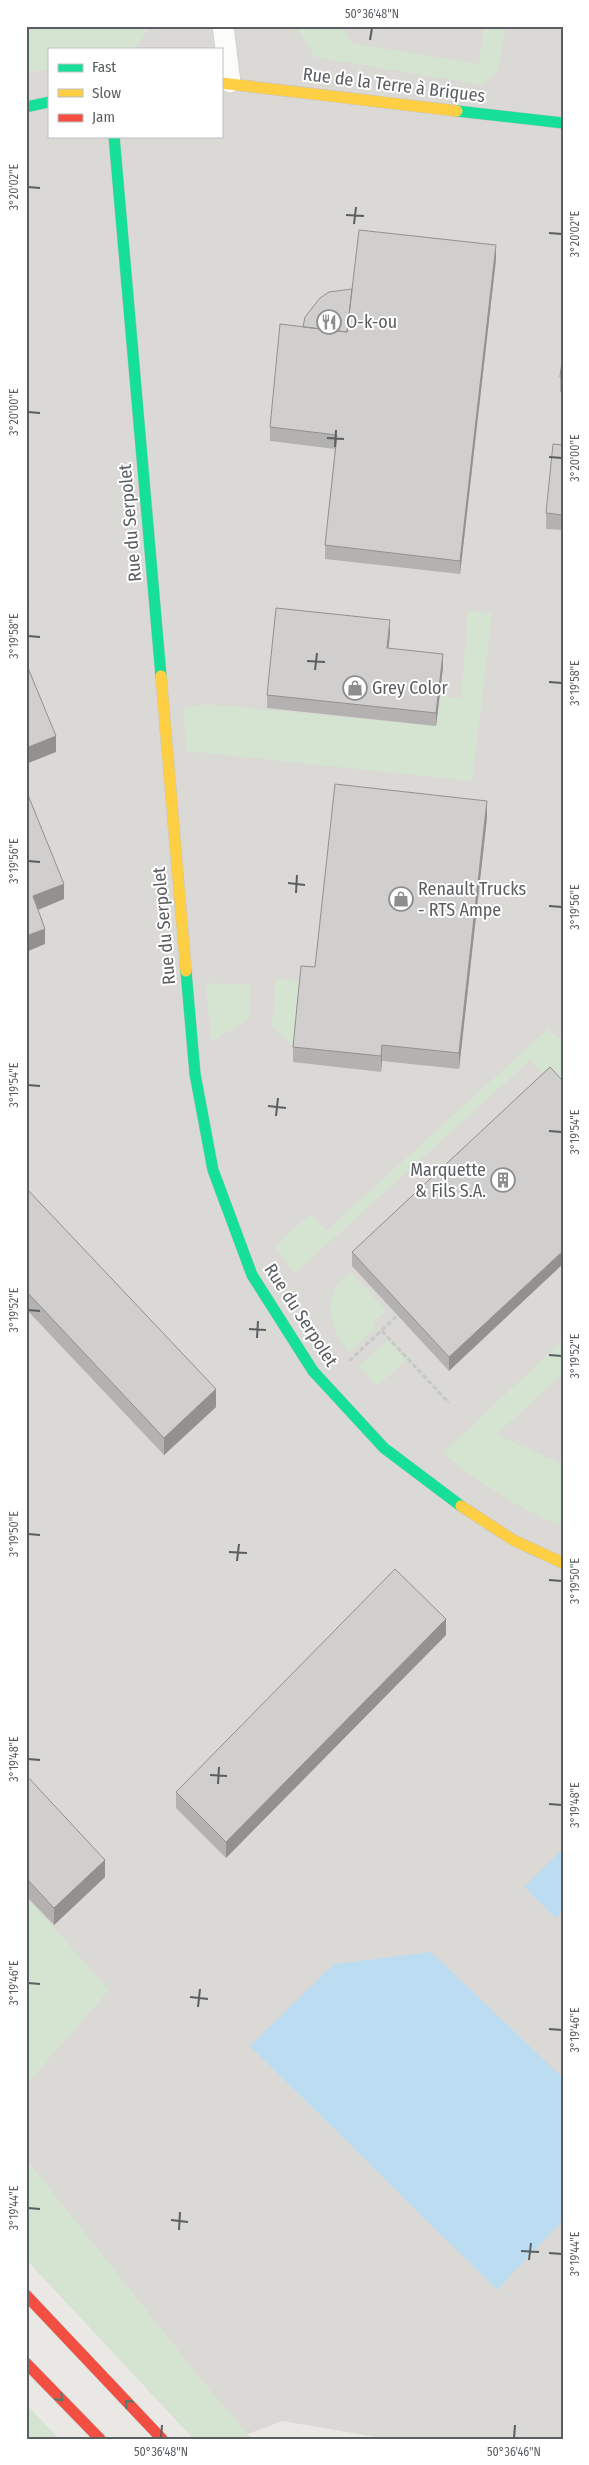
<svg xmlns="http://www.w3.org/2000/svg" width="589" height="2465" viewBox="0 0 589 2465" font-family="'Fira Sans Condensed',sans-serif">
<style>
.industrial{fill:#dbd9d5;fill-rule:evenodd}
.green{fill:#d4e4d1}
.water{fill:#bcdcf1}
.lines{fill:none;stroke-linecap:round;stroke-linejoin:round}
.lane-casing{stroke:#c5c5c5;stroke-width:22}
.fast-casing{stroke:#c5c5c5;stroke-width:12}
.slow-casing{stroke:#c5c5c5;stroke-width:12}
.jam-casing{stroke:#c5c5c5;stroke-width:12}
.path{stroke:#c5cac7;stroke-width:3;stroke-dasharray:5 2.5;stroke-linecap:butt}
.lane{stroke:#fcfcfb;stroke-width:21}
.fast{stroke:#16e098;stroke-width:11}
.slow{stroke:#ffcf43;stroke-width:11}
.jam{stroke:#f24e42;stroke-width:11}
.wall{fill:#b3b2b0}
.shaded-wall{fill:#929190}
.building{fill:#d0cfcd;stroke:#929190}
.oneway{stroke:#497e6f}
.ticks{fill:none;stroke:#5a5e61;stroke-width:2}
.labels{text-anchor:middle;stroke-width:4;stroke-linejoin:round;paint-order:stroke}
.street-label{font-size:18px;fill:#5a5e61;stroke:#fff}
.poi-label{font-size:18px;fill:#5a5e61;stroke:#fff;text-anchor:start}
.neatline{fill:none;stroke:#5a5e61;stroke-width:2}
.ticks-label{font-size:12px;text-anchor:middle;fill:#5a5e61}
</style>
<rect width="100%" height="100%" fill="#eae8e4"/>
<path class="industrial" d="M26,26H563V2439H388L282,2421L248,2434L243,2439H194L26,2259ZM49,49H221V136H49Z"/>
<path class="green" d="M26,26H150L135,49H49V69L26,73Z
M296,26H342L351,43L479,64L484,26H505L498,70L483,85L315,57Z
M468,611L492,614L472,781L187,751L183,708L205,704L436,726L441,696L461,698Z
M276,979L301,982L294,1047L272,1026Z
M206,983L251,985L249,1019L211,1042Z
M548,1029L563,1041V1095L530,1060L294,1274L275,1246L311,1214L326,1231Z
M351,1272L386,1311L372,1323L376,1328L349,1352C334,1334 323,1308 337,1285C340,1280 347,1276 351,1272Z
M388,1340L406,1360L377,1386L359,1366Z
M563,1340V1373L496,1435L563,1464V1526C527,1514 471,1478 443,1453Z
M26,1896L109,1990L26,2085Z
M26,2159L209,2389L252,2439H194L26,2259Z
M26,2404L59,2439H26Z"/>
<path class="water" d="M563,1849V1911L555,1918L524,1887Z
M431,1952L563,2078V2220L497,2290L250,2046L334,1964Z"/>
<g class="lines">
<g class="lane-casing">
<path id="lane" d="M223,26L230,82"/>
</g>
<g class="fast-casing">
<path id="fast" d="M26,107L49,102
M457,111L563,123
M114,136L161,676
M186,971L195,1074L213,1170L252,1275L313,1371L384,1448L461,1506"/>
</g>
<g class="slow-casing">
<path id="slow" d="M221,83L457,111
M161,676L186,971
M461,1506L513,1540L563,1563"/>
</g>
<g class="jam-casing">
<path id="jam" d="M26,2295L162,2439
M26,2363L100,2439"/>
</g>
<path class="path" d="M382,1331L449,1403
M349,1361L398,1315"/>
<use href="#lane" class="lane"/>
<use href="#fast" class="fast"/>
<use href="#slow" class="slow"/>
<use href="#jam" class="jam"/>
</g>
<path class="wall" d="M496,259L460,574L325,559V545L335,449L270,441V427L352,289Z
M563,353V393L560,392V377Z
M563,445V530L546,529V513Z
M390,634L388,648L443,667L436,726L267,708V695Z
M487,817L459,1069L382,1061L381,1072L293,1062V1047L315,967Z
M550,1067L449,1371L352,1266V1252Z
M26,1188L216,1407L164,1455L26,1309Z
M446,1635L226,1858L176,1808V1792Z
M26,1775L105,1877L54,1925L26,1896Z"/>
<path class="shaded-wall" d="M496,245V259L460,574V561Z
M29,606V622L26,623V607Z
M390,620V634L387,662V648Z
M443,654V667L436,726V713Z
M56,736V752L26,764V748Z
M487,801V817L459,1069V1053Z
M64,884V899L33,912V896Z
M45,929V944L26,952V936Z
M382,1045V1061L381,1072V1056Z
M563,1251V1264L449,1371V1357Z
M216,1389V1407L164,1455V1438Z
M446,1619V1635L226,1858V1842Z
M105,1860V1877L54,1925V1908Z"/>
<path class="building" d="M359,230L496,245L460,561L325,545L337,435L270,427L280,324L347,332Z
M352,289L347,332L303,327L305,317L320,298L329,292Z
M563,353V377H560Z
M553,444L563,445V515L546,513Z
M26,599L29,606L26,607Z
M276,608L390,620L387,648L443,654L436,713L267,695Z
M26,663L56,736L26,748Z
M335,784L487,801L459,1053L382,1045L381,1056L293,1047L301,966L315,967Z
M26,790L64,884L33,896L45,929L26,936Z
M550,1067L563,1081V1251L449,1357L352,1252Z
M26,1188L216,1389L164,1438L26,1291Z
M395,1569L446,1619L226,1842L176,1792Z
M26,1775L105,1860L54,1908L26,1878Z"/>
<defs><path id="oneway-chevron" d="M-2-3.5L2.5 0L-2 3.5" fill="none" stroke-width="1.6" stroke-linecap="round" stroke-linejoin="round" transform="scale(1.25)"/></defs>
<g class="oneway">
<use href="#oneway-chevron" transform="translate(60 2398) rotate(46)"/>
<use href="#oneway-chevron" transform="translate(128 2403) rotate(-133)"/>
</g>
<path class="ticks" d="M370,40L372,28M28,187L40,188M346,215L364,216M354,224L356,207M549,233L562,234M28,412L40,413M327,438L344,439M335,447L336,430M549,457L562,458M28,636L40,637M307,661L325,662M315,670L317,653M549,682L562,683M28,861L40,862M288,883L305,885M296,893L297,875M549,906L562,907M28,1085L40,1086M268,1106L286,1108M276,1116L278,1098M549,1131L562,1132M28,1310L40,1311M249,1329L266,1330M257,1338L258,1321M549,1355L562,1356M28,1534L40,1535M229,1552L247,1553M237,1561L239,1544M549,1580L562,1581M28,1759L40,1760M210,1775L227,1776M218,1784L219,1767M549,1804L562,1805M28,1983L40,1984M190,1997L208,1999M198,2007L200,1989M549,2029L562,2030M28,2208L40,2209M171,2220L188,2222M179,2230L180,2212M521,2251L539,2252M549,2253L562,2254M529,2260L531,2243M161,2438L162,2425M514,2438L515,2425"/>
<defs>
<g id="restaurant-ring" transform="scale(1.25)"><circle r="9.5" fill="#fff" stroke="#8c8e8f" stroke-width="1.5"/><path d="M-5-6h1v4h1v-4h1v4h1v-4h1v5L-1.5 .5V6h-2V.5L-5-1ZM5-6V6H3V1.5H1.5Q1.5-4 5-6Z" fill="#8c8e8f"/></g>
<g id="shop-ring" transform="scale(1.25)"><circle r="9.5" fill="#fff" stroke="#8c8e8f" stroke-width="1.5"/><path d="M-5-2.5h2.3a2.7 3.5 0 0 1 5.4 0H5L5.5 6h-11ZM-1.5-2.5h3a1.5 2.3 0 0 0-3 0Z" fill="#8c8e8f"/></g>
<g id="building-ring" transform="scale(1.25)"><circle r="9.5" fill="#fff" stroke="#8c8e8f" stroke-width="1.5"/><path d="M-4-6H4V6H1V3H-1V6H-4ZM-2.5-4.3h1.7v1.8h-1.7ZM.8-4.3h1.7v1.8H.8ZM-2.5-1h1.7V.8h-1.7ZM.8-1h1.7V.8H.8Z" fill="#8c8e8f"/></g>
</defs>
<g fill-rule="evenodd">
<use href="#restaurant-ring" x="329" y="322"/>
<use href="#shop-ring" x="355" y="688"/>
<use href="#shop-ring" x="401" y="899"/>
<use href="#building-ring" x="503" y="1180"/>
</g>
<g class="labels">
<g class="street-label">
<text transform="translate(394 85) rotate(7)" y="6">Rue de la Terre à Briques</text>
<text transform="translate(130 523) rotate(-95)" y="6">Rue du Serpolet</text>
<text transform="translate(164 926) rotate(-95)" y="6">Rue du Serpolet</text>
<text transform="translate(301 1315) rotate(57)" y="6">Rue du Serpolet</text>
</g>
<g class="poi-label">
<text x="346" y="328">O-k-ou</text>
<text x="372" y="694">Grey Color</text>
<text x="418" y="895">Renault Trucks<tspan x="418" dy="21">- RTS Ampe</tspan></text>
<text x="486" y="1176" text-anchor="end">Marquette<tspan x="486" dy="21">&amp; Fils S.A.</tspan></text>
</g>
</g>
<rect width="589" height="2465" fill="none" stroke="#ffffff" stroke-width="55"/>
<rect x="48" y="48" width="175" height="90" fill="#ffffff" stroke="#bdbfc0"/>
<rect x="58" y="64" width="25" height="8" fill="#16e098" stroke="#bdbfc0"/>
<text x="92" y="72" font-size="15" fill="#5a5e61">Fast</text>
<rect x="58" y="89" width="25" height="8" fill="#ffcf43" stroke="#bdbfc0"/>
<text x="92" y="98" font-size="15" fill="#5a5e61">Slow</text>
<rect x="58" y="114" width="25" height="8" fill="#f24e42" stroke="#bdbfc0"/>
<text x="92" y="122" font-size="15" fill="#5a5e61">Jam</text>
<rect x="28" y="28" width="534" height="2410" class="neatline"/>
<g class="ticks-label">
<text x="372" y="18">50°36'48"N</text>
<text transform="translate(14 187) rotate(-90)" y="4">3°20'02"E</text>
<text transform="translate(575 234) rotate(-90)" y="4">3°20'02"E</text>
<text transform="translate(14 412) rotate(-90)" y="4">3°20'00"E</text>
<text transform="translate(575 458) rotate(-90)" y="4">3°20'00"E</text>
<text transform="translate(14 636) rotate(-90)" y="4">3°19'58"E</text>
<text transform="translate(575 683) rotate(-90)" y="4">3°19'58"E</text>
<text transform="translate(14 861) rotate(-90)" y="4">3°19'56"E</text>
<text transform="translate(575 907) rotate(-90)" y="4">3°19'56"E</text>
<text transform="translate(14 1085) rotate(-90)" y="4">3°19'54"E</text>
<text transform="translate(575 1132) rotate(-90)" y="4">3°19'54"E</text>
<text transform="translate(14 1310) rotate(-90)" y="4">3°19'52"E</text>
<text transform="translate(575 1356) rotate(-90)" y="4">3°19'52"E</text>
<text transform="translate(14 1534) rotate(-90)" y="4">3°19'50"E</text>
<text transform="translate(575 1581) rotate(-90)" y="4">3°19'50"E</text>
<text transform="translate(14 1759) rotate(-90)" y="4">3°19'48"E</text>
<text transform="translate(575 1805) rotate(-90)" y="4">3°19'48"E</text>
<text transform="translate(14 1983) rotate(-90)" y="4">3°19'46"E</text>
<text transform="translate(575 2030) rotate(-90)" y="4">3°19'46"E</text>
<text transform="translate(14 2208) rotate(-90)" y="4">3°19'44"E</text>
<text transform="translate(575 2254) rotate(-90)" y="4">3°19'44"E</text>
<text x="161" y="2456">50°36'48"N</text>
<text x="514" y="2456">50°36'46"N</text>
</g>
</svg>
